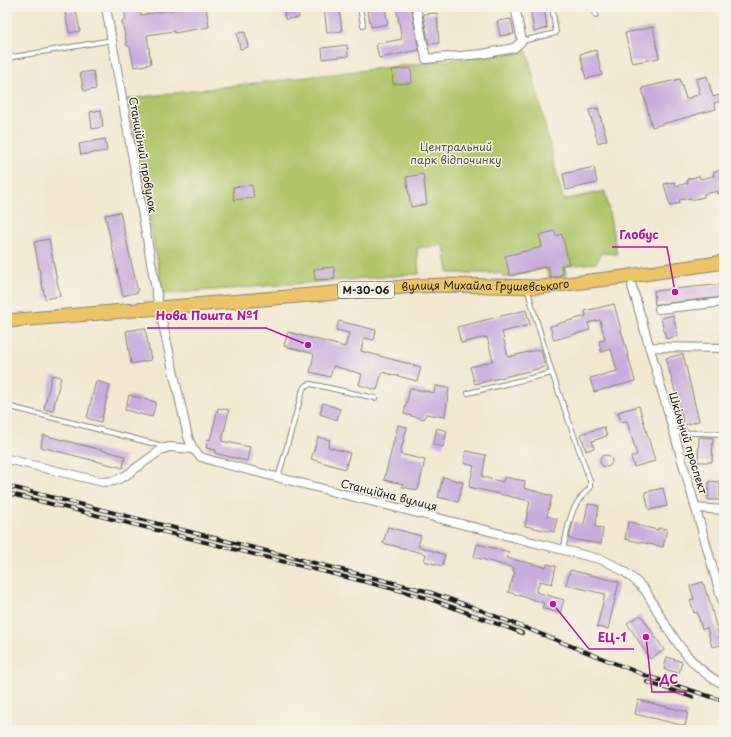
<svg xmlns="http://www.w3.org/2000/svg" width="731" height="737" viewBox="0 0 731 737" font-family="'Playpen Sans',sans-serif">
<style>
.green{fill:#b0c569;stroke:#667042}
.building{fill:#c7acdd}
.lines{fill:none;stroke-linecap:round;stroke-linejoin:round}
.lane-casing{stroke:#878276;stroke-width:6}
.street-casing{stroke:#878276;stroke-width:10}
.primary-casing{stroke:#878276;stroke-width:15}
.lane{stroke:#fff;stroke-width:4}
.street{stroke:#fff;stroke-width:8}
.primary{stroke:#edc569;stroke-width:13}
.rail-casing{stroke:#1c1c1c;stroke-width:4}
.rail{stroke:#f7f3e8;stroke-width:2.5;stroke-dasharray:8;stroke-linecap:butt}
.labels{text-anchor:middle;stroke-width:3;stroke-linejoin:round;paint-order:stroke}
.shield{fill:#f7f3e8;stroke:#5e5c59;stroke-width:1}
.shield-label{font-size:10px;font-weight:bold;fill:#1c1c1c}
.park-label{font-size:11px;fill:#505737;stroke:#f7f3e8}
.street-label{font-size:11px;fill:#1c1c1c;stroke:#f7f3e8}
.leader{fill:none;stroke:#b5179e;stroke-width:1.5}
.callout-dot{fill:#b5179e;stroke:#f7f3e8;stroke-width:1.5}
.callout-label{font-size:12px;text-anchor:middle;font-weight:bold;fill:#b5179e;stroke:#f7f3e8;stroke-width:3;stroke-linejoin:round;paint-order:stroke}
</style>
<rect width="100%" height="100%" fill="#f7f3e8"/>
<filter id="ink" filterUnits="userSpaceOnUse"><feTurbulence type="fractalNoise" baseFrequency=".025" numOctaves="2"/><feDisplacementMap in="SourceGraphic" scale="8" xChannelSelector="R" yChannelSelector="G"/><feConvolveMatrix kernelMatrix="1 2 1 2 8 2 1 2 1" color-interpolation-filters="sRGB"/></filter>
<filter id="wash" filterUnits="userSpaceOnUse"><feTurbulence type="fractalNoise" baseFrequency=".012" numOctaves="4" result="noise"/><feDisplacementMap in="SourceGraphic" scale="16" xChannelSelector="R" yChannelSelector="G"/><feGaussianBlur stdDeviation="0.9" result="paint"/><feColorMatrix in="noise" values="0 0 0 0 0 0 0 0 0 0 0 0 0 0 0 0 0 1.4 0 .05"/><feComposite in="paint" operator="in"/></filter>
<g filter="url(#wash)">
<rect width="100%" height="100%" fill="#f2e8d1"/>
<path class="green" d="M527,51L563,200L605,191L617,254L602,253L596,263L565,266L566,276L550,279L545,268L504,278L501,273H448L444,245L417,248L419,274L163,294L127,99L230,86Z"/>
<g id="blocks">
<path class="building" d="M124,7H140L141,15L188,7H206L209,27L174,33V31L147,35L151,64L134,67L130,46H127L122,21L126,20Z
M284,7H298L299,18L285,19Z
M324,7H339L342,31L327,33Z
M367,7H385L388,24L371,27Z
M396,7H411L419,50L379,58L376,44L402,39Z
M530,7H544L547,28L534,32Z
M76,10L80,31L69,33L65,12Z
M437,13L439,43L429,44L423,14Z
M511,19L514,34L500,36L497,21Z
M653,27L659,58L632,63L625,33Z
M245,32L248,47L240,49L237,33Z
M347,45L348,56L323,59L322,48Z
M596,50L602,75L586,79L580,54Z
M411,68L412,83L393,84L392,70Z
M93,71L96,89L84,91L80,73Z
M707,76L713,97L724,94V100L714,103L716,109L652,127L642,88L680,79L686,99L700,94L696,79Z
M598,108L607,140L598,143L589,110Z
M101,110L103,127L92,129L90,112Z
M105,139L107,151L81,155L79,144Z
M594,167L597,183L566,190L563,174Z
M722,170L724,179V192L718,194V191L704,194V197L691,200V198L679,200L680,203L670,206L664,184L675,182L676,186L688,183L687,179L699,176L700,179L714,176L713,172Z
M423,174L427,204L411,207L406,177Z
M252,185L254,198L234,200L233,187Z
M120,212L138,292L123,296L105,215Z
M555,231L556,236L562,234L569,264L561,266L563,274L551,278L548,266L510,276L505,256L542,247L539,235Z
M49,239L60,296L45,299L34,242Z
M334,267L335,279L315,280L314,269Z
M724,284V297L658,304L655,305L654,291Z
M614,304L635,381L594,392L590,378L617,371L611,349L601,352L599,341L605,340L600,320L588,323L590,330L554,340L550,326L586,316L585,311Z
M526,310L530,325L502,332L508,357L541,349L545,367L475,384L470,367L493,361L487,337L461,343L457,327Z
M673,315L678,336L666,339L661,318Z
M339,321L376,330L374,340L364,338L361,351L421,367L417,381L382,372L377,390L359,385L362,374L333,366L330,377L310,372L314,354L284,346L288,332L345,347L349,333L336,330Z
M145,328L151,360L131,364L126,331Z
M683,354L699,421L684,425L666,358Z
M52,375L61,377L53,411L44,409Z
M96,381L110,385L101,422L87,418Z
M435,386L449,388L445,417L426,414L424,419L404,414L410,388L434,393Z
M129,395L156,402L152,417L125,410Z
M323,403L340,409L337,420L320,414Z
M639,406L655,461L634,467L631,457L637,455L627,421L621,422L618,412Z
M218,408L229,410L222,441L250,447L247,461L215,453L216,450L206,448L208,439L210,440Z
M398,425L407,427L400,454L425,460L418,490L402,487L403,484L384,480Z
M604,427L607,436L592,441L594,448L586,451L581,434Z
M437,428L447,431L443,447L433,444Z
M43,435L125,456L123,468L41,447Z
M318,437L330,440L328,447L350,453L345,469L311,459Z
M699,437L713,438L712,462H698Z
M466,451L486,455L482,477L503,482L504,477L525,481L524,488L552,496L547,516L557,519L554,532L525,526L530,501L469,487L474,466L464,463Z
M600 461a6 6 0 1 1 12 0a6 6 0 1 1-12 0Z
M443,477L463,482L458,502L438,497Z
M709,481L720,482V500H708Z
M663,488L667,506L649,510L645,492Z
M588,504L599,506L595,527L603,528L601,544L569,539L573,522L584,524Z
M628,522L636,523V525L658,530V528L667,529L663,547L625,539Z
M388,527L421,536L418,546L445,555L442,566L424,561L426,554L383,543Z
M477,544L509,552L507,558L546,567L547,564L556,566L552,584L540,581L536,592L564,600L560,613L542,608L544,603L508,592L515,572L513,571L514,568L474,557Z
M570,570L619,582L608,629L597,627L605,594L566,585Z
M703,582L707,595H708L721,645L712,647L707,628L702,629L697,612L694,613L690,600L694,599L690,586Z
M641,615L664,650L650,659L627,623Z
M667,657L682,662L679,673L664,669Z
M638,700L688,712L685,726L635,714Z"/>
</g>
</g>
<g filter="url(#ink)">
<use href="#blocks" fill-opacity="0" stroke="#878276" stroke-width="1"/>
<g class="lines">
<g class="lane-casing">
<path id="lane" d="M360,7L363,25
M593,7L596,15
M522,41L556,33L552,7
M7,58L112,40
M527,288L552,373L590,481V488C569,506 569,525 563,550
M468,393L552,373
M7,406L167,447
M673,432L724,434
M278,478L303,389L307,385L311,384L375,398"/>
</g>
<g class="street-casing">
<path id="street" d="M106,7L159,307L188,437L193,449
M416,7L426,59L482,54L514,48L522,41L515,7
M632,286L724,607
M659,309L724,302
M649,347L724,348
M7,459L103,482L114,481L125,476L161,450L169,447L193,449L201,457L217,462L603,560C620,567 632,576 645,590C665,623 687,669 724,684
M696,508L724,510"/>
</g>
<g class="primary-casing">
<g id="primary">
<path id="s1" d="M7,321L416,286L447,285L541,287L623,277L724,262"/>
</g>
</g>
<use href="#lane" class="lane"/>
<use href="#street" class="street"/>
<use href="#primary" class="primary"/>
<g class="rail-casing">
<path id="rail" d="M7,486L426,591L475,608L647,676L724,701
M7,493L398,590L430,599L522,633
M647,682L692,697"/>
</g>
<use href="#rail" class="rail"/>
</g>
</g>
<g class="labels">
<rect class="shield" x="338" y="282" width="56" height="16" rx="3"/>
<g class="shield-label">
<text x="366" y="294">М-30-06</text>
</g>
<g class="park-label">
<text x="456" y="151">Центральний<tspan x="456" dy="13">парк відпочинку</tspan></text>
</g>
<g class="street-label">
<text transform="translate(143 155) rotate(80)" y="4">Станційний провулок</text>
<text dy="4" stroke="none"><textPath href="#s1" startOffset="480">вулиця Михайла Грушевського</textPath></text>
<text transform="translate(688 443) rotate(73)" y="4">Шкільний проспект</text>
<text transform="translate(389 495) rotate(14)" y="4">Станційна вулиця</text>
</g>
</g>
<path class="leader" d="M675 292L667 247H612M308 345L266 328H147M553 604L589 649H634M646 637L652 692H687"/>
<g class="callout-dot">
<circle cx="675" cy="292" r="4"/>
<circle cx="308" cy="345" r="4"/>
<circle cx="553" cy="604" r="4"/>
<circle cx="646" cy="637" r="4"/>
</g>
<g class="callout-label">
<text x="639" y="239">Глобус</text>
<text x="207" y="320">Нова Пошта №1</text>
<text x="612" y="642">ЕЦ-1</text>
<text x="669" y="684">ДС</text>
</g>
<rect width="731" height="737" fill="none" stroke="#f7f3e8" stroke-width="24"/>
</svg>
